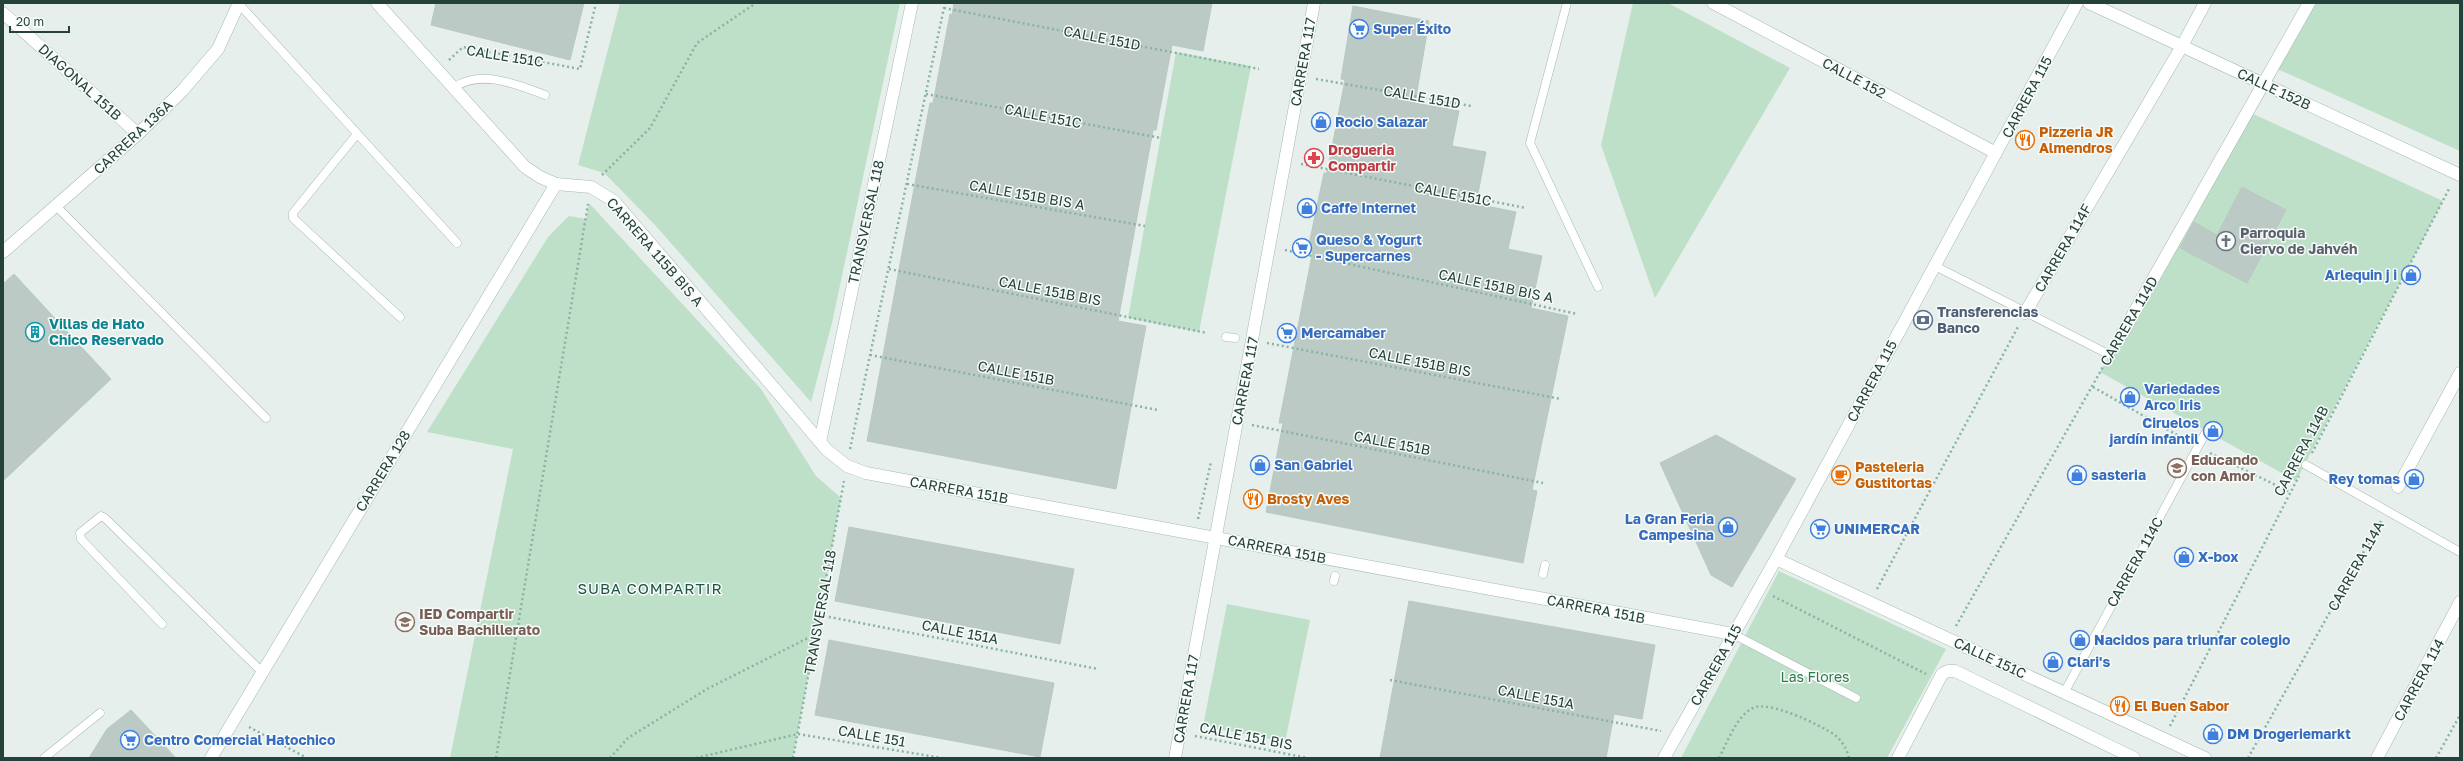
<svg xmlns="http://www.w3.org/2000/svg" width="2463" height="761" viewBox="0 0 2463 761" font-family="'Golos Text',sans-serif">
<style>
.green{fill:#bfe0c8}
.building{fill:#bbcac4;stroke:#b8c9c2}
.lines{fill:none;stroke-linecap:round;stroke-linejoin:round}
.lane-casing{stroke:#a8b8b2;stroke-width:9}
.street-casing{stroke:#a8b8b2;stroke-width:13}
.secondary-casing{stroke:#a4bbb3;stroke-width:13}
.path{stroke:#86b3a5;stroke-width:2.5;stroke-dasharray:2 3;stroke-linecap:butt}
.lane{stroke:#fff;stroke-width:8}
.street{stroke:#fff;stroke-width:12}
.secondary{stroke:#fff;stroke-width:12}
.labels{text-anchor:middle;stroke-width:3;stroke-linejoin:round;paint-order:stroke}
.shop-label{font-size:14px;font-weight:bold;fill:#366cbe;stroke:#f7fbf9;text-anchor:start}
.street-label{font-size:14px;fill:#24423a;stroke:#f7fbf9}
.food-label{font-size:14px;font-weight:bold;fill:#c56008;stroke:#f7fbf9;text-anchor:start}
.health-label{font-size:14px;font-weight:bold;fill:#be3a42;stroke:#f7fbf9;text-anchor:start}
.worship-label{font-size:14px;font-weight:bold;fill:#5b616d;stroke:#f7fbf9;text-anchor:start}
.service-label{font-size:14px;font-weight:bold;fill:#4e5e75;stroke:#f7fbf9;text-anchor:start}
.culture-label{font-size:14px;font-weight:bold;fill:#0d838f;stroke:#f7fbf9;text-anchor:start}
.education-label{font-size:14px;font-weight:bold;fill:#785e54;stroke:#f7fbf9;text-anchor:start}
.park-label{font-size:14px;fill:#2d7a4b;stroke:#f7fbf9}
.neighbourhood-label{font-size:15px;letter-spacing:1px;fill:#1f5548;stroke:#f7fbf9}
</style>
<rect width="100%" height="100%" fill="#e6efeb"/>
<path class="green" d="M620,3H900L832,323L811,402L655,225L622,191L604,173L578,165Z
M1633,3H1668L1790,68L1655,298L1601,145Z
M2309,3H2460V151L2273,67Z
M1176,52L1251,66L1199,332L1128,318Z
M2249,112L2443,201L2296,481L2100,372Z
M589,203L761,389L816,476L841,498L793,758H450L513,449L427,432L548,237L569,216L586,219Z
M1779,571L1946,649L1887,758H1681Z
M1227,604L1310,620L1285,742L1203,726Z"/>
<path class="building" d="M436,3H584L570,60L431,25Z
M954,3H1212L1203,51L1172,45L1156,130H1153L1118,321L1146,326L1116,489L867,441L930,103H933L950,14L952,15Z
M1353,6L1429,21L1415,103L1459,111L1452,146L1486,152L1476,204L1516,212L1508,249L1542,256L1531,308L1568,316L1532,490L1537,491L1523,563L1266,512L1283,423H1279L1313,250L1308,249L1324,173H1327L1345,80L1341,79Z
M2242,187L2286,210L2247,283L2180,248L2194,222L2217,235Z
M14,274L111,379L3,481V284Z
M1716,435L1796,479L1732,587L1711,575L1660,463Z
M849,527L1074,569L1060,644L835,601Z
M1409,601L1655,645L1642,719L1614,714L1606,758H1380Z
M829,640L1054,683L1040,757L815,715Z
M131,710L176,758H89L107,729Z"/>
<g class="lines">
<g class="lane-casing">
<path id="lane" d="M1567,3L1530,143L1598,287
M239,4L457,243
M455,87C482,69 518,85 545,95
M357,134L293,213V218L400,317
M56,206L266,418
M1935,266L2110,355
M1226,337L1235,338
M2306,465L2460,552
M1543,574L1545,565
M1334,581L1335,576
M162,624L81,539L80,533L101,516L105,518L262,672
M1733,634L1856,698
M2064,693L2206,432
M44,758L100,713"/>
</g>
<g class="street-casing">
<path id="street" d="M377,3L525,167L540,177L556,184
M1713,3L1996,153
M3,13L138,134
M3,252L138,134L182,91L218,49L239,3
M2025,313L2182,46L2205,3
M2122,334L2309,3
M820,442L912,3
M2398,487L2460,373
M1175,758L1314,3
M1898,758L1942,674L1948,671H1955L2134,758
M2377,758L2460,602"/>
</g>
<g class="secondary-casing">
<path id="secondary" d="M2089,3L2460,175
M1776,559L2205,758
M211,758L556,184L591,187L614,201L827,450L847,466L866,473L1733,634
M1664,758L1776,559L2077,3"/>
</g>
<path class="path" d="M944,8L1259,69
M449,60L463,47L580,69L596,3
M1316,79L1471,106
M926,94L1161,138
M1301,164L1526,208
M602,175L650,128L697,43L756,3
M907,184L1145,226
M1285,250L1577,314
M889,269L1207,333
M1267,343L1561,399
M870,355L1158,410
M2093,387L2186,440
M1252,425L1543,483
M850,449L945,3
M2210,453L2290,492
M2312,453L2450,187
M1198,519L1211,462
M1877,589L2019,325
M1773,596L1926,674
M819,615L1098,669
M1956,626L2103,367
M1390,680L1661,731
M2170,726L2299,476
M249,727L307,758
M1195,736L1308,758
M496,758L588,204
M610,758L628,738L707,689L816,634
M696,758L798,734L942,758
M793,758L844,481
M1719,758C1727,743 1737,715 1753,708C1769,700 1820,725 1835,735C1842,741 1847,749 1849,758
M2248,758L2381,521
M2436,758L2460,715"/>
<use href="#lane" class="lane"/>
<use href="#street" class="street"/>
<use href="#secondary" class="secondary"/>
</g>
<defs>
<g id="supermarket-ring" transform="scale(1)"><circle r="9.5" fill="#f7fbf9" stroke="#3f7fe0" stroke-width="1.5"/><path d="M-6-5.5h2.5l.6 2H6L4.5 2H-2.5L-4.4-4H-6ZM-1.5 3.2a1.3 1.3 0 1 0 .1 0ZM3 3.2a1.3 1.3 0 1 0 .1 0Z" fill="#3f7fe0"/></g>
<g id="shop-ring" transform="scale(1)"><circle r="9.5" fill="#f7fbf9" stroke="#3f7fe0" stroke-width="1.5"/><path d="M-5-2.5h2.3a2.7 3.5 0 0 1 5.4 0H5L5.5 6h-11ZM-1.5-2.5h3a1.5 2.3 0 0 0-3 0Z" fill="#3f7fe0"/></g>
<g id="restaurant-ring" transform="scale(1)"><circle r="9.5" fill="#f7fbf9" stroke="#e8710a" stroke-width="1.5"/><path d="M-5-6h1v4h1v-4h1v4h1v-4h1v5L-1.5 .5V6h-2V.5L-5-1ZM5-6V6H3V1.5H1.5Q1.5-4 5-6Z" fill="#e8710a"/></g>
<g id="pharmacy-ring" transform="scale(1)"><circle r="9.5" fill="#f7fbf9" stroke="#e0444e" stroke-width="1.5"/><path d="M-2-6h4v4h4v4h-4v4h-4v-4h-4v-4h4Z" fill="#e0444e"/></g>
<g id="church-ring" transform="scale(1)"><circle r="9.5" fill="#f7fbf9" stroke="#6b7280" stroke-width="1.5"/><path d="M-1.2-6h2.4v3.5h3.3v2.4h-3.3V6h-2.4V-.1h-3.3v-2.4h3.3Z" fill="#6b7280"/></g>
<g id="bank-ring" transform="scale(1)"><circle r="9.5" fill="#f7fbf9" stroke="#5c6f8a" stroke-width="1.5"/><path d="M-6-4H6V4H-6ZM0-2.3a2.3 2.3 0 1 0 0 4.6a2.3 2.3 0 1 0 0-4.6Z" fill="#5c6f8a"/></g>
<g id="building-ring" transform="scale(1)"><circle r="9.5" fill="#f7fbf9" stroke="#0f9aa8" stroke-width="1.5"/><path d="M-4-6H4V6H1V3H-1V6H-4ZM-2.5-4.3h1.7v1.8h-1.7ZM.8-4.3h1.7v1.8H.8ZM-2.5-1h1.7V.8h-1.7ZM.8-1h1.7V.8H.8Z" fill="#0f9aa8"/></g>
<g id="school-ring" transform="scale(1)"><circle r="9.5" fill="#f7fbf9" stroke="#8d6e63" stroke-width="1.5"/><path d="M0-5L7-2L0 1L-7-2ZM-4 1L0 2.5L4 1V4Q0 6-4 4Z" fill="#8d6e63"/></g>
<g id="cafe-ring" transform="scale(1)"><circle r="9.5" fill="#f7fbf9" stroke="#e8710a" stroke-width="1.5"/><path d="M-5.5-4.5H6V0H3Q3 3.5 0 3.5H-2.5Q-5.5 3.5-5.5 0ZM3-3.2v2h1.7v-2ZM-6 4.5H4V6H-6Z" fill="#e8710a"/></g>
</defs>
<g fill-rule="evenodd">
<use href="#supermarket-ring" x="1359" y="29"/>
<use href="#shop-ring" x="1321" y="122"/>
<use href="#restaurant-ring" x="2025" y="140"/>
<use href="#pharmacy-ring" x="1314" y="158"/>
<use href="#shop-ring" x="1307" y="208"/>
<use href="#church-ring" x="2226" y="241"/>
<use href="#supermarket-ring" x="1302" y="248"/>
<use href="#shop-ring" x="2411" y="275"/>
<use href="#bank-ring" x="1923" y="320"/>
<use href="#building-ring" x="35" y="332"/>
<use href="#supermarket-ring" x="1287" y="333"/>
<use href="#shop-ring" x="2130" y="397"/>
<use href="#shop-ring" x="2213" y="431"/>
<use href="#shop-ring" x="1260" y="465"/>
<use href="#school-ring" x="2177" y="468"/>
<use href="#cafe-ring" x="1841" y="475"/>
<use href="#shop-ring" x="2077" y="475"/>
<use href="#shop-ring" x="2414" y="479"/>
<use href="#restaurant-ring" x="1253" y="499"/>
<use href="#shop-ring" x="1728" y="527"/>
<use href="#supermarket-ring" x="1820" y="529"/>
<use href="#shop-ring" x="2184" y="557"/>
<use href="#school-ring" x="405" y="622"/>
<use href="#shop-ring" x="2080" y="640"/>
<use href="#shop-ring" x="2053" y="662"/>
<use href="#restaurant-ring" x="2120" y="706"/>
<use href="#shop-ring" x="2213" y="734"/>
<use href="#supermarket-ring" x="130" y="740"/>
</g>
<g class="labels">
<g class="shop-label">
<text x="1373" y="34">Super Éxito</text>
<text x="1335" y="127">Rocio Salazar</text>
<text x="1321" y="213">Caffe Internet</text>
<text x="1316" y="245">Queso &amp; Yogurt<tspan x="1316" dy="16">- Supercarnes</tspan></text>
<text x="2397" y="280" text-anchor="end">Arlequin j i</text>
<text x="1301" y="338">Mercamaber</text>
<text x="2144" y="394">Variedades<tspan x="2144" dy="16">Arco Iris</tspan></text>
<text x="2199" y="428" text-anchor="end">Ciruelos<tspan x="2199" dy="16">jardín infantil</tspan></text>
<text x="1274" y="470">San Gabriel</text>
<text x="2091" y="480">sasteria</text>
<text x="2400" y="484" text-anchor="end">Rey tomas</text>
<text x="1714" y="524" text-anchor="end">La Gran Feria<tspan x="1714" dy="16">Campesina</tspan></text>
<text x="1834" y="534">UNIMERCAR</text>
<text x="2198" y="562">X-box</text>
<text x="2094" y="645">Nacidos para triunfar colegio</text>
<text x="2067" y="667">Clari's</text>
<text x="2227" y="739">DM Drogeriemarkt</text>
<text x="144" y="745">Centro Comercial Hatochico</text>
</g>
<g class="street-label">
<text transform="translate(1102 38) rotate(11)" y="5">CALLE 151D</text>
<text transform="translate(505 56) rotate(9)" y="5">CALLE 151C</text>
<text transform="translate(1303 62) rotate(-80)" y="5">CARRERA 117</text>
<text transform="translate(1854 78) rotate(28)" y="5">CALLE 152</text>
<text transform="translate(80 82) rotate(42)" y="5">DIAGONAL 151B</text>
<text transform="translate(2274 89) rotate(25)" y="5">CALLE 152B</text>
<text transform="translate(1422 97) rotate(10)" y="5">CALLE 151D</text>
<text transform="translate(2027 97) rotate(-62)" y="5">CARRERA 115</text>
<text transform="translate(1043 116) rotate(11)" y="5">CALLE 151C</text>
<text transform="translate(133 137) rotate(-43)" y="5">CARRERA 136A</text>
<text transform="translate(1453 194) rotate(11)" y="5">CALLE 151C</text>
<text transform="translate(1027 195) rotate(10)" y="5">CALLE 151B BIS A</text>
<text transform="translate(866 222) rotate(-78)" y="5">TRANSVERSAL 118</text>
<text transform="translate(2063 248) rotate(-60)" y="5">CARRERA 114F</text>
<text transform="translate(655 252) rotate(49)" y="5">CARRERA 115B BIS A</text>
<text transform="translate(1496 286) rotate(12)" y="5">CALLE 151B BIS A</text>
<text transform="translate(1050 291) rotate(11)" y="5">CALLE 151B BIS</text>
<text transform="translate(2129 321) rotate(-60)" y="5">CARRERA 114D</text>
<text transform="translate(1420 362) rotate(11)" y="5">CALLE 151B BIS</text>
<text transform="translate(1016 373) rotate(11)" y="5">CALLE 151B</text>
<text transform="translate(1245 381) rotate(-79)" y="5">CARRERA 117</text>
<text transform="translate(1872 381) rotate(-62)" y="5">CARRERA 115</text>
<text transform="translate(1392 443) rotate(11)" y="5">CALLE 151B</text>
<text transform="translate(2301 451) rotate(-62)" y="5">CARRERA 114B</text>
<text transform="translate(383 471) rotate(-59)" y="5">CARRERA 128</text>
<text transform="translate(959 490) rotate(10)" y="5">CARRERA 151B</text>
<text transform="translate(1277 549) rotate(11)" y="5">CARRERA 151B</text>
<text transform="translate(2135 562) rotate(-61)" y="5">CARRERA 114C</text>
<text transform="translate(2356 566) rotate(-61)" y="5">CARRERA 114A</text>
<text transform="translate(1596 609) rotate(11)" y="5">CARRERA 151B</text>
<text transform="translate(820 612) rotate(-80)" y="5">TRANSVERSAL 118</text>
<text transform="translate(960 632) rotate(11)" y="5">CALLE 151A</text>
<text transform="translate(1990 658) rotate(25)" y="5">CALLE 151C</text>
<text transform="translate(1716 665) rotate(-61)" y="5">CARRERA 115</text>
<text transform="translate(2419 680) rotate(-62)" y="5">CARRERA 114</text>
<text transform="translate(1536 697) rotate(11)" y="5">CALLE 151A</text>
<text transform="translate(1186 699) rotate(-80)" y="5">CARRERA 117</text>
<text transform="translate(872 736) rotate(10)" y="5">CALLE 151</text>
<text transform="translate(1246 736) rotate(11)" y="5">CALLE 151 BIS</text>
</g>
<g class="food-label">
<text x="2039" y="137">Pizzeria JR<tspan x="2039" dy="16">Almendros</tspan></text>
<text x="1855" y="472">Pasteleria<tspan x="1855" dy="16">Gustitortas</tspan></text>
<text x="1267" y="504">Brosty Aves</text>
<text x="2134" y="711">El Buen Sabor</text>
</g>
<g class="health-label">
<text x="1328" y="155">Drogueria<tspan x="1328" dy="16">Compartir</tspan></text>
</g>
<g class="worship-label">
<text x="2240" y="238">Parroquia<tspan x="2240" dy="16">Ciervo de Jahvéh</tspan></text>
</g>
<g class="service-label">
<text x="1937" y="317">Transferencias<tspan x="1937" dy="16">Banco</tspan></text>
</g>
<g class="culture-label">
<text x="49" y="329">Villas de Hato<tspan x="49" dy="16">Chico Reservado</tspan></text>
</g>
<g class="education-label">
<text x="2191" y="465">Educando<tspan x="2191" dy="16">con Amor</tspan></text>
<text x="419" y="619">IED Compartir<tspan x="419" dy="16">Suba Bachillerato</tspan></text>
</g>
<g class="park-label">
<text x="1815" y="682">Las Flores</text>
</g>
<g class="neighbourhood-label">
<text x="650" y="594">SUBA COMPARTIR</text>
</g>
</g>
<rect width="2463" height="761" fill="none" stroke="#24423a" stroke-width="8"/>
<path d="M10 26v6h59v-6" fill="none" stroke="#24423a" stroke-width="2"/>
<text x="16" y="26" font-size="12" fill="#24423a" stroke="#f7fbf9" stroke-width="3" paint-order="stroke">20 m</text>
</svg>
